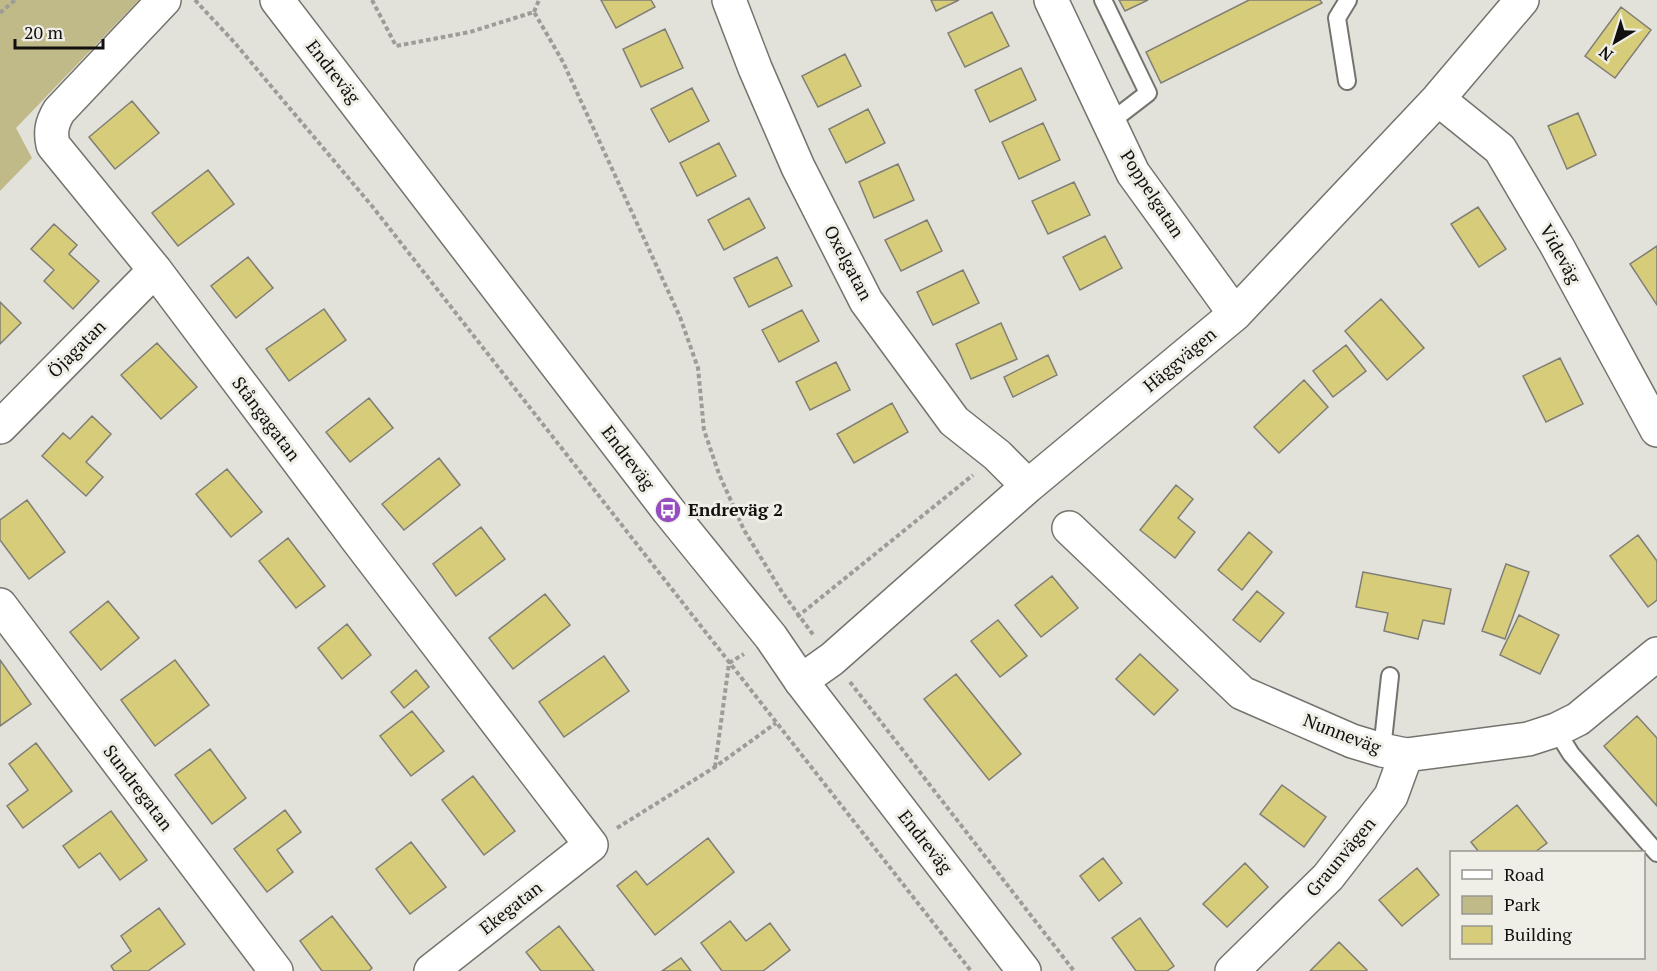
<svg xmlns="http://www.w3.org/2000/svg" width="1657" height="971" viewBox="0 0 1657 971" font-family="'PT Serif',serif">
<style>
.green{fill:#c0ba89}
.building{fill:#d7cc7a;stroke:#7f7e77;stroke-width:1.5}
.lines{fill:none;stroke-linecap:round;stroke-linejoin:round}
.lane-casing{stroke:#74736d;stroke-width:20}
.street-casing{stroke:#74736d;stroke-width:36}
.secondary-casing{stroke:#74736d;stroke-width:36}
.path{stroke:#9d9c96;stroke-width:4;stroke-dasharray:4.5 3;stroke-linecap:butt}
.lane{stroke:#fff;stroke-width:16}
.street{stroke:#fff;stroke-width:33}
.secondary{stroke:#fff;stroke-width:33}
.labels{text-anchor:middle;stroke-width:6;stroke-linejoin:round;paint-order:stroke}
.street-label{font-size:18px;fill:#11100e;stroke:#f0efe7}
.poi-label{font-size:18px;font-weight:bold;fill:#11100e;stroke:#f0efe7;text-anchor:start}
</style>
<rect width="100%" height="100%" fill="#e3e2da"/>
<path class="green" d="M0,0H139L16,128L32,158L0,191Z"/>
<path class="building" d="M601,0H651L655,7L616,28Z
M931,0H959L936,11Z
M1119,0H1148L1125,11Z
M1249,0H1320L1322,3L1161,83L1146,52Z
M1621,7L1651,30L1615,78L1585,56Z
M992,12L1009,46L965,67L948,33Z
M665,29L683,68L641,87L623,49Z
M845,54L861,86L818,107L802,76Z
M1021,68L1036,100L990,122L975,90Z
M692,88L709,121L669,142L651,109Z
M132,101L159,133L115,169L89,137Z
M868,109L885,143L846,163L829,129Z
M1578,113L1596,155L1567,169L1548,126Z
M1043,123L1060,160L1019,179L1002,142Z
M719,143L736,176L697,196L680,163Z
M898,164L914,200L874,218L859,182Z
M208,170L234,204L178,246L152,213Z
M1074,182L1090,215L1048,234L1032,201Z
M749,198L765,228L724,250L708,220Z
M1478,207L1506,249L1479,267L1451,224Z
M927,220L942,251L901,271L885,240Z
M54,224L77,245L69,254L99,281L73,309L44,281L54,270L31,249Z
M1105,236L1122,268L1080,290L1063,257Z
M1657,246V305L1630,264Z
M248,257L273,288L236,318L211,286Z
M777,257L792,286L749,307L734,278Z
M963,270L979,303L933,325L917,292Z
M1381,299L1424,348L1387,380L1345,331Z
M0,302L21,323L0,344Z
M324,309L346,340L289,381L266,349Z
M802,310L819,341L779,362L762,330Z
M1001,323L1017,359L971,379L956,344Z
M157,343L197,387L161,419L121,375Z
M1346,345L1366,371L1333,397L1313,371Z
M1048,355L1057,375L1013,397L1004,377Z
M1560,358L1583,404L1546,422L1523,376Z
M836,362L850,390L810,410L796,382Z
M1304,380L1328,407L1279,453L1254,427Z
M369,398L393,428L350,462L326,432Z
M892,403L908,432L854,463L837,434Z
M92,416L111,434L86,462L103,477L86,496L42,456L63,433L70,439Z
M439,458L460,485L404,530L382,504Z
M227,469L262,512L231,537L196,494Z
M1176,485L1193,499L1178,518L1195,532L1175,558L1140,530Z
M27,500L65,552L29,579L0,540V520Z
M481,527L505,559L456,596L433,564Z
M1249,532L1272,552L1242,590L1218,570Z
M1638,535L1657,561V600L1648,607L1610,556Z
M288,538L325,586L296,608L259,561Z
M1506,564L1529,572L1505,639L1482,631Z
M1363,572L1451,589L1444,624L1423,620L1418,639L1384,631L1388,613L1356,607Z
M1052,576L1078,608L1041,637L1015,605Z
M1257,591L1284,613L1260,642L1233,620Z
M545,594L570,625L513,669L489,638Z
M108,601L139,638L101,670L70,632Z
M1519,615L1559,635L1540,674L1500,655Z
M998,620L1027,656L1000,677L971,641Z
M347,624L371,655L342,679L318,648Z
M1140,654L1178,690L1154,715L1116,679Z
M604,656L629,691L564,737L539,702Z
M0,660L31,704L0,726Z
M175,660L209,705L155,746L121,700Z
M416,670L429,687L404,708L391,692Z
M956,674L1021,754L989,780L924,699Z
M412,711L444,751L411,776L380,736Z
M1637,716L1657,738V806L1604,746Z
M36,743L72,791L23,828L7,806L28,790L9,764Z
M210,749L246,798L212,824L175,775Z
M473,776L515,831L484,855L442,800Z
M1282,785L1326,817L1304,847L1260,814Z
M1517,805L1547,843L1535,852H1479L1471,842Z
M285,810L301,832L277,850L293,872L267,892L234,849Z
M111,811L147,860L120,880L100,853L79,868L63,846Z
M708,838L734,872L655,935L617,886L636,871L647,885Z
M411,842L446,887L410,914L376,869Z
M1103,858L1122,883L1099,901L1080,876Z
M1245,863L1268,887L1227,927L1203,904Z
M1417,868L1439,895L1402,926L1379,900Z
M159,908L185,944L148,971H114L111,966L131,951L121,936Z
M332,916L372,968L369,971H322L300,941Z
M1140,918L1174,966L1167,971H1136L1112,938Z
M730,921L746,941L770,923L790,950L763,971H722L701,943Z
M559,926L594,971H541L526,952Z
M1339,942L1367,970L1366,971H1310Z
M681,958L691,971H662Z"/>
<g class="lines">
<g class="lane-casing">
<path id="lane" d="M1103,0L1148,93L1109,123
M1347,81L1337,18L1348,0
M1556,730L1571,754L1657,853
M1382,750L1390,676"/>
</g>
<g class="street-casing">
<path id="street" d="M164,0L59,111C52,123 50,131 53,145L155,270L360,543L591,845L431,971
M729,0L755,68L798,167L866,301L954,421L997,455L1028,486
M1051,0L1133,173L1235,314
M1438,99L1500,149L1557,246L1657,430
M0,427L155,270
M1069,528L1242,693L1352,741L1382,750L1406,755L1528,739L1556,730L1578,719L1657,654
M0,605L276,971
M801,681L832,659L1028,486L1235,314L1438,99L1522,0
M1232,971L1328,877L1391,796L1406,755"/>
</g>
<g class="secondary-casing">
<path id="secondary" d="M277,0L668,510L771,637L801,681L1024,971"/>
</g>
<path class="path" d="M195,0L234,42L372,206L971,971
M372,0L396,46L470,32L534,12L563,62L680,317L698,368L704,430L719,474L744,530L782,592L814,636
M534,12L539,0
M0,13L15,0
M797,617L973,475
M850,682L1074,971
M715,767L729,663L744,654
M617,828L715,767L776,723"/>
<use href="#lane" class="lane"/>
<use href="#street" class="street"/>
<use href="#secondary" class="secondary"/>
</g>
<defs>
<g id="bus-disc" transform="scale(1.35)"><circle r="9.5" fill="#964dbf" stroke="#f0efe7"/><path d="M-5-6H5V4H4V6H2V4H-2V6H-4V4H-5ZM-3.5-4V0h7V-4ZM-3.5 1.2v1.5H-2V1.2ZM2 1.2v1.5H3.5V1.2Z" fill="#fff"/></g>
</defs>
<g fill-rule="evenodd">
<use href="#bus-disc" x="668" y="510"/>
</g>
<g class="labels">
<g class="street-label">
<text transform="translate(333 72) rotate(52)" y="6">Endreväg</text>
<text transform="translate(1152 194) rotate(57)" y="6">Poppelgatan</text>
<text transform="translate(1560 254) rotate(61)" y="6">Videväg</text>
<text transform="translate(848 263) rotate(62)" y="6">Oxelgatan</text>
<text transform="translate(77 349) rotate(-45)" y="6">Öjagatan</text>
<text transform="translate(1180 360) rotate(-40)" y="6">Häggvägen</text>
<text transform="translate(266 419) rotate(53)" y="6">Stångagatan</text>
<text transform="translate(628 458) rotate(53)" y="6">Endreväg</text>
<text transform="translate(1342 734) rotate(21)" y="6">Nunneväg</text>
<text transform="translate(138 788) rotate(53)" y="6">Sundregatan</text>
<text transform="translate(925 842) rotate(52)" y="6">Endreväg</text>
<text transform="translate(1341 857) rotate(-50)" y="6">Graunvägen</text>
<text transform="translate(511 908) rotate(-38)" y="6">Ekegatan</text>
</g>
<g class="poi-label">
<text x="688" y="516">Endreväg 2</text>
</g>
</g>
<rect x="1450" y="851" width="195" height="108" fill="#f0efe7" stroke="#979690" stroke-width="1.5"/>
<rect x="1462" y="870" width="30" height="9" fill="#ffffff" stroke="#979690" stroke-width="1.5"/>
<text x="1504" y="881" font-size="18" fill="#11100e">Road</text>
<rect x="1462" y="896" width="30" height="18" fill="#c0ba89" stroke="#979690" stroke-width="1.5"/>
<text x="1504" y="911" font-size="18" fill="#11100e">Park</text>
<rect x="1462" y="926" width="30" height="18" fill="#d7cc7a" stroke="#979690" stroke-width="1.5"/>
<text x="1504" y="941" font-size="18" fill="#11100e">Building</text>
<g transform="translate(1615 42) rotate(218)" stroke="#f0efe7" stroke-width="4.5" paint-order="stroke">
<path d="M0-4.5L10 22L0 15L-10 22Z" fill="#11100e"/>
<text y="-9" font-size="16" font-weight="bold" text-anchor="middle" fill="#11100e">N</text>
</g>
<path d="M15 39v9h88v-9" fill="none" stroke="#11100e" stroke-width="3"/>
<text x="24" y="39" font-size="18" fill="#11100e" stroke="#f0efe7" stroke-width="4.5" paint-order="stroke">20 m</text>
</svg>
